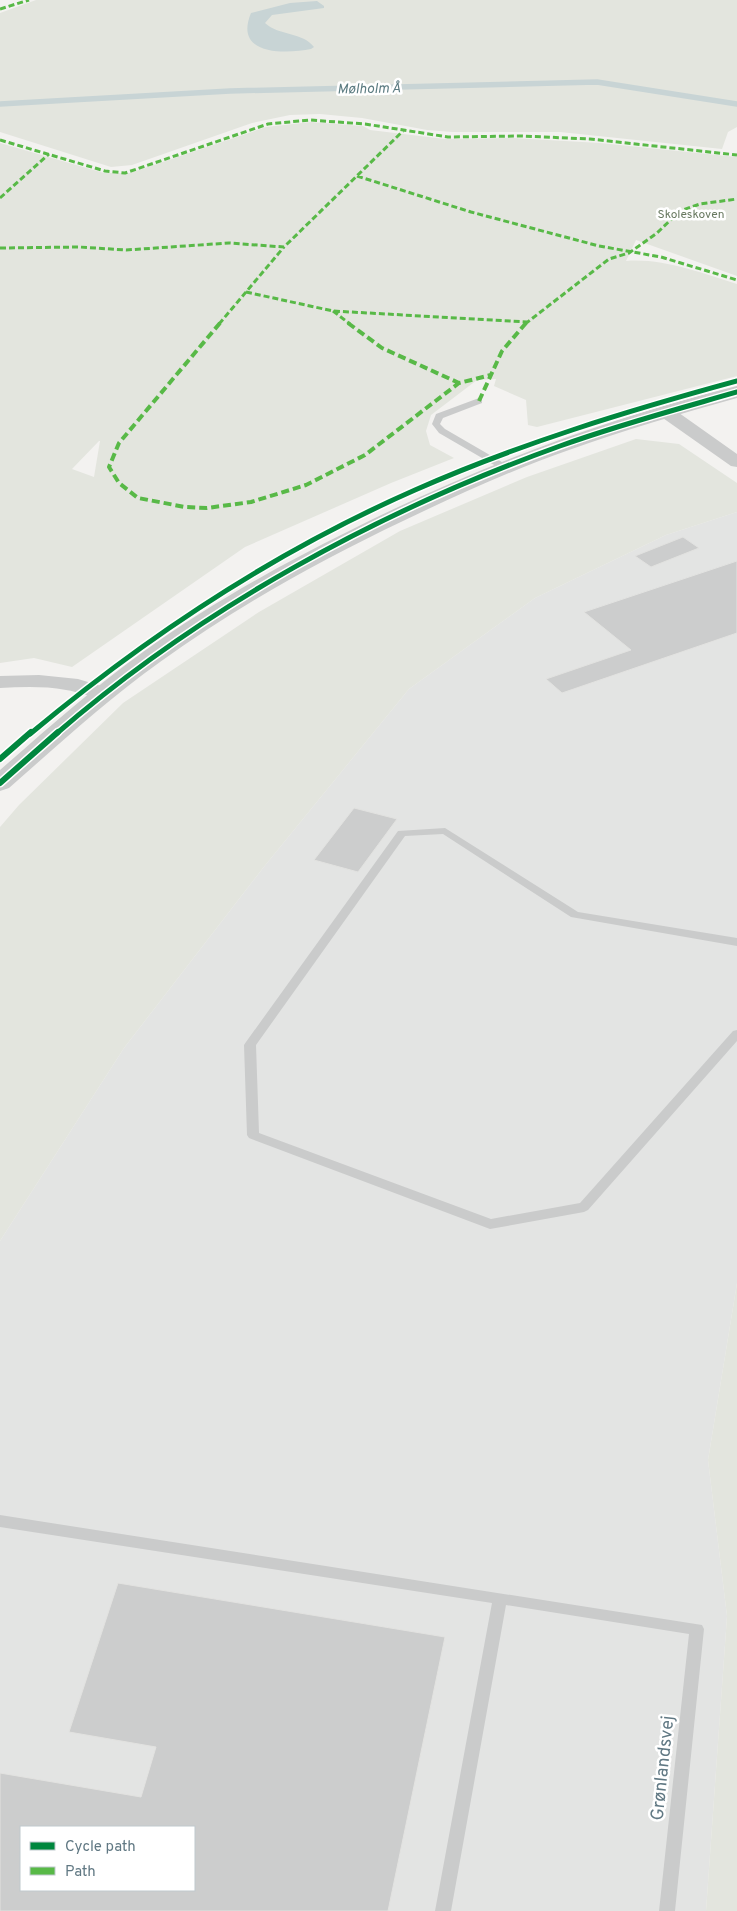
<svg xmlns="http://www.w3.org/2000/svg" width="737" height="1911" viewBox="0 0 737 1911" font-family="Overpass,sans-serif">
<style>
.built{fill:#e3e4e3;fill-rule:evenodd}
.green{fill:#e3e5de;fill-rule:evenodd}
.water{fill:#c8d4d5}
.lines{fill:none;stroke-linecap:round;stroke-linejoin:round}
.stream{stroke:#c8d4d5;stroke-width:5.5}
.building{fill:#cccdcd;stroke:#e2e2e0;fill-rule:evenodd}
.service{fill:#cacbcb;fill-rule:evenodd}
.minor{fill:#cacbcb;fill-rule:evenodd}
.tertiary{fill:#cacbcb;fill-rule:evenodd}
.quiet-far1{stroke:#58b947;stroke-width:3;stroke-dasharray:6 3;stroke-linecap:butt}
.quiet{stroke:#58b947;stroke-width:4;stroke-dasharray:8 4;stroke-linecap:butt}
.cycleway-far1-casing{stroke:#fff;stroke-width:8}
.cycleway-casing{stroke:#fff;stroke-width:9}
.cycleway-far1{stroke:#00873e;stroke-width:5}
.cycleway{stroke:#00873e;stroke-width:6}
.labels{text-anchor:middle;stroke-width:5;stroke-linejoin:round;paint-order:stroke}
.far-park-label{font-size:12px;fill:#687960;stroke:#fff}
.far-water-label{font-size:14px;font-style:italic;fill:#5b7b81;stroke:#fff}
.near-street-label{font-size:18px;fill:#607883;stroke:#fff}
</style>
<rect width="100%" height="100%" fill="#f3f2f0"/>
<path class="built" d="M737,512V1283L708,1460L727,1616L706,1911H0V1241L124,1048L263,868L409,689L535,598L666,535ZM21,1827H194V1890H21Z"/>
<path class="green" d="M36,0H737V127L728,132L722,149L560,132H452L427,130L362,118L320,114L290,115L252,123L132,165L111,167L0,132V13Z
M311,122L363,126L370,130L445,139L513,138L600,143L737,157V276L636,240L626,261C663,258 701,273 737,284V376L537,427L528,425L526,400L494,386L496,379L477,380L431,415L426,431L430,445L454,458L391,483L245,547L72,667L34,658L0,663V143L104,173H130L266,127ZM100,441L94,477L72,469L99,441Z
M636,439L679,444L737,483V512L666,535L535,598L409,689L263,868L124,1048L0,1241V827L19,805L123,703L259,612L400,531L527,477Z
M737,1283V1911H706L727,1616L708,1460Z"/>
<path class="water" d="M317,1L324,6V8L272,15L265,23C279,36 303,32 314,47L311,49C286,54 233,56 251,13L255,12L290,3Z"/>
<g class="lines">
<path class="stream" d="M0,104L230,91L597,82L737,104"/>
</g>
<path class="building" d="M683,537L699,548L651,567L635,556Z
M737,561V633L562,693L546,679L631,650L584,612Z
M354,808L397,819L358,872L314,860Z
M118,1583L445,1637L388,1911H0V1773L141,1797L156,1747L69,1732ZM21,1827H194V1890H21Z"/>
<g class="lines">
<path class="service" d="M479,398L482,399V403L443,418L440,424L445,429L507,465V469H501L439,433L432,424L436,414Z
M445,828L578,912L737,938V946L571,917L443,834L405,836L256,1045L259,1133L491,1219L580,1203L733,1031L737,1030V1041L588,1210L584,1212L490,1229L249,1138L247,1135L244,1045L246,1042L398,831Z
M0,1515L702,1625L704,1629L675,1911H659L689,1634L506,1605L451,1911H435L492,1603L0,1527Z"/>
<path class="minor" d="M666,407L672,408L737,454V467L731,466L660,416L657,412L660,408Z
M39,675L78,679L111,689L114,693L111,697C97,701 81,692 66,690C44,686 22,687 0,688V676Z"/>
<path class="tertiary" d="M737,386V398C680,414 624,430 569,450C512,470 457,495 403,521C319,561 236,607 160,662C107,700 58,745 9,788L0,791V770C47,729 93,688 143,652C207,606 276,567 347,532C471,469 601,420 737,386Z"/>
<path class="quiet-far1" d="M0,9L29,0
M0,140L105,171L125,173L268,124L310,120L365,124L448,137L522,136L590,139L737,155
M357,176L471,212L599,246L661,257L737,280
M0,198L49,154
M0,248L79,247L126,250L229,243L284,247L404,130
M246,292L333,311L527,322
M333,311L350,324
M219,324L284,247
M525,324L609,259L629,253L657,233L680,211L700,204L737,199"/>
<path class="quiet" d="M220,323L119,443L109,467L119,483L138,498L185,507L207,508L251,502L306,485L365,455L459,383L491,375
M348,323L382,348L459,383
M479,401L502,351L526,323"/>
<g class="cycleway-far1-casing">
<path id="cycleway-far1" d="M30,734C147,636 274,552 415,490C519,444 627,411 737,381
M56,734C201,608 379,511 560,446C618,425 678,409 737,392"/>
</g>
<g class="cycleway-casing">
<path id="cycleway" d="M0,759L31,732
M0,783L58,732"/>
</g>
<use href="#cycleway-far1" class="cycleway-far1"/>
<use href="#cycleway" class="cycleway"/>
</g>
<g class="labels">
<g class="far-park-label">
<text x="691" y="218">Skoleskoven</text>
</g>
<g class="far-water-label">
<text transform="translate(369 88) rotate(-1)" y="5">Mølholm Å</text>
</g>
<g class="near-street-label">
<text transform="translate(662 1768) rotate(-84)" y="6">Grønlandsvej</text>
</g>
</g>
<rect x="20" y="1826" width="175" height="65" fill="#ffffff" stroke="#bfc9cd"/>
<rect x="30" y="1842" width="25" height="8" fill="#00873e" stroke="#bfc9cd"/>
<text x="65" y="1851" font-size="15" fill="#607883">Cycle path</text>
<rect x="30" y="1867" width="25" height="8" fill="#58b947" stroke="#bfc9cd"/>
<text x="65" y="1876" font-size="15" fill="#607883">Path</text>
</svg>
